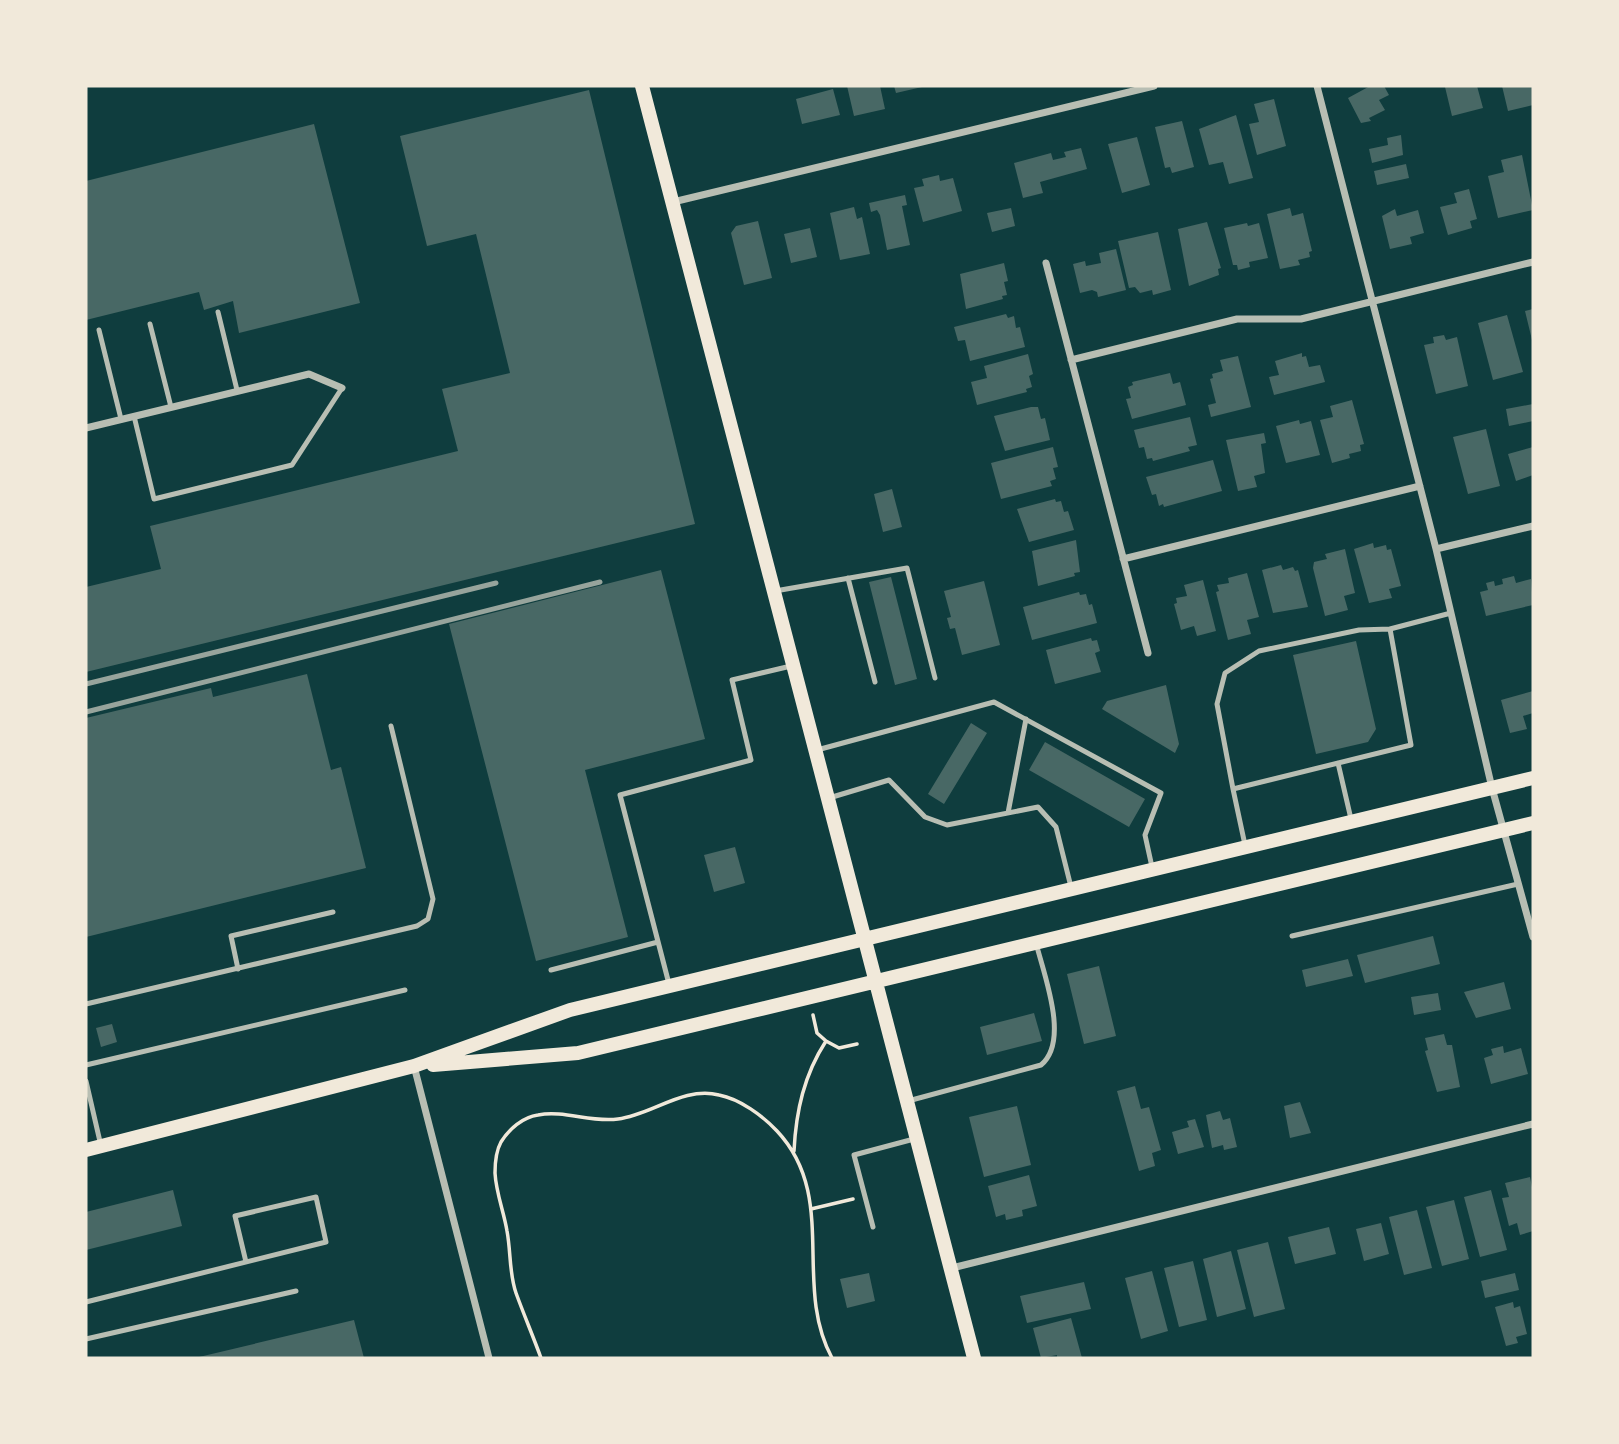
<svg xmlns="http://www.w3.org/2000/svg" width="1619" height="1444" viewBox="0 0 1619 1444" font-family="Raleway,sans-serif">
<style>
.building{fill:#486865}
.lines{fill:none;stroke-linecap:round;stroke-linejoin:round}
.path{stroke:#f1e9da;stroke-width:3.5}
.service{stroke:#b8beb3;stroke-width:5}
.minor{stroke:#b8beb3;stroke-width:7}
.secondary{stroke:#f1e9da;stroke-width:14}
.rail{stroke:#97a49c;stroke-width:5}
</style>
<rect width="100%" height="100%" fill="#0f3d3e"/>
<path class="building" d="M847,86H880L885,109L854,116Z
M894,86H922V87L896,93Z
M1370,86H1384L1389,95L1379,100L1385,110L1369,118L1371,121L1361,123L1348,98Z
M1450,86H1477L1483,108L1452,116L1445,87Z
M1502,86H1533V105L1508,111Z
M833,89L840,115L802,124L796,99Z
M589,90L695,524L86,672V587L161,569L150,526L458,451L442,389L510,373L476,234L427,246L400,136Z
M1274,99L1286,146L1257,155L1249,124L1259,122L1254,104Z
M1236,115L1253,178L1229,184L1223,162L1209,165L1199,129Z
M1182,121L1194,167L1172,173L1170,167L1165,168L1155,127Z
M314,124L360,303L239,333L233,301L204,310L199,292L86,320V181Z
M1401,135L1403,155L1372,163L1369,149L1388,145L1387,138Z
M1137,137L1150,185L1122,193L1108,144Z
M1081,148L1087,169L1040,182L1043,193L1023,198L1014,163L1051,153L1053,160L1066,157L1064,152Z
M1522,155L1533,210L1498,218L1488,176L1504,172L1501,160Z
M1406,164L1409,178L1377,185L1374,171Z
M939,175L940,181L953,178L962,211L923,222L914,188L924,186L922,179Z
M1469,189L1477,219L1470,221L1472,228L1448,235L1440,207L1457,203L1454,193Z
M905,195L907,205L902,206L910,245L887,250L880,215L877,210L871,212L869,203Z
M854,207L857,219L862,217L870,254L840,260L830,213Z
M1011,208L1015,226L992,232L987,213Z
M1290,208L1292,216L1303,213L1312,251L1309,252L1310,257L1298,260L1300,265L1280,269L1267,214Z
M1395,209L1397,216L1418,210L1424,233L1410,237L1412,244L1390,249L1382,216Z
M758,221L772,278L744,285L731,233L736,226Z
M1207,222L1221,268L1218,269L1219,275L1189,286L1178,229Z
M1247,223L1248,226L1259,223L1268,258L1249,262L1250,267L1238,270L1237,265H1233L1224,228Z
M810,228L817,257L791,263L784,234Z
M1158,232L1171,290L1153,295L1152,290L1140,293L1135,287L1129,288L1118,241Z
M1116,249L1126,290L1098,297L1097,292L1092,290L1080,293L1073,264L1085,261L1086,266L1101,263L1099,253Z
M1004,263L1008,281L1004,282L1007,295L1002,296L1003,299L966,309L960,274Z
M1533,309V340H1532L1525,311Z
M1006,314L1008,318L1014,316L1016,328L1020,327L1025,347L970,361L965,340L958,341L954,327Z
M1507,315L1523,372L1493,380L1478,323Z
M1444,335L1446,340L1457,337L1468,386L1436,394L1424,345L1434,343L1433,337Z
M1302,353V357L1306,356L1309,367L1320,365L1325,382L1274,395L1269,377L1279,375L1275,361Z
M1028,354L1033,374L1029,376L1032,387L1026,389L1027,392L977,405L971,382L987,378L984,366Z
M1238,356L1251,407L1211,417L1208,405L1216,403L1210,379L1213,378L1212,374L1223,371L1220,360Z
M1170,373L1173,384L1180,382L1186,405L1132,419L1126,399L1131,398L1128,387L1133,385L1132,382Z
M1352,400L1364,444L1360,445L1361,451L1349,454L1350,458L1332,463L1320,420L1333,417L1330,406Z
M1533,404V421L1509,426L1506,409Z
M1031,407H1038L1041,419L1045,418L1050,440L1005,451L994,416Z
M1190,417L1197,445L1188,447L1190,451L1153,461L1152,458L1147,459L1144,447L1139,448L1134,430Z
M1299,420L1300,424L1311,421L1320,455L1286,463L1276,426Z
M1486,429L1500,486L1468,494L1453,437Z
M1264,433L1266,443L1261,444L1265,473L1254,476L1257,487L1238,491L1226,440Z
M1053,447L1058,467L1053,468L1056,479L1050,481L1052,486L1001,499L991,463Z
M1533,447V475L1516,481L1508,454Z
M1213,460L1222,491L1164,507L1163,504L1159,506L1156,494L1152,495L1146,477Z
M892,489L902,527L883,532L874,494Z
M1055,499L1056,502L1061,501L1064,512L1068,511L1074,530L1029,542L1017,509Z
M1076,540L1080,572L1074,573L1075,576L1038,586L1032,551Z
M1373,543L1374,548L1386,545L1387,550L1391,549L1401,586L1389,589L1392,598L1369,603L1354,549Z
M1345,549L1355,593L1344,596L1348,610L1325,616L1313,568L1314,562L1327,559L1325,554Z
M1281,565L1283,570L1293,567L1295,571L1298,570L1308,607L1273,613L1262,570Z
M661,570L705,739L585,770L628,937L536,961L449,624Z
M1247,573L1259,617L1247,620L1251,634L1228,640L1216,592L1219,591L1217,585L1229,583L1228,578Z
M1514,576L1516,583L1531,579L1533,605L1486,616L1480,592L1488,590L1486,583L1494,581L1495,586L1503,584L1502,579Z
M891,577L917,679L895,685L869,582Z
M1203,580L1216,631L1197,636L1194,626L1181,630L1174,604L1177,603L1176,598L1187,596L1184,585Z
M984,581L1000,645L962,655L955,628L950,629L947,618L951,617L944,591Z
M1079,592L1080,595L1086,594L1089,605L1092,604L1097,623L1032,640L1023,607Z
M1091,638L1092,641L1097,640L1100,651L1095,653L1101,672L1055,684L1046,650Z
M1356,641L1376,729L1368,742L1316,754L1293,655Z
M307,674L331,770L341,767L366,868L86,937V718L211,688L213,697Z
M1166,685L1179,744L1175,753L1102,709L1107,701Z
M1533,691V713L1523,716L1527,729L1510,733L1501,700Z
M971,723L987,733L944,804L928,794Z
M1045,742L1145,799L1129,827L1029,770Z
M735,847L745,883L714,892L704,855Z
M1433,936L1440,964L1365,983L1357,955Z
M1348,959L1353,976L1306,987L1302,970Z
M1099,966L1116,1036L1084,1044L1067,974Z
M1504,982L1511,1009L1476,1018L1464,992Z
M1438,993L1441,1010L1414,1015L1411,997Z
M1034,1013L1042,1041L987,1055L980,1027Z
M112,1024L117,1042L101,1047L96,1028Z
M1444,1034L1447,1045H1452L1460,1087L1437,1092L1425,1051L1428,1050L1425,1038Z
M1503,1046L1504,1053L1521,1048L1528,1074L1491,1084L1484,1058L1493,1055L1491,1049Z
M1135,1086L1141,1109L1149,1107L1161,1150L1152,1153L1155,1166L1139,1171L1117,1091Z
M1300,1102L1311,1133L1290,1138L1284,1106Z
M1017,1106L1031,1165L984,1177L969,1117Z
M1220,1111L1223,1120L1230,1118L1237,1147L1224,1150L1223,1145L1212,1148L1206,1115Z
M1195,1119L1204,1147L1178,1154L1172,1132L1189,1127L1187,1121Z
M1029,1175L1037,1206L1022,1210L1023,1216L1006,1220L1005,1214L996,1217L988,1186Z
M1530,1177L1533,1192V1231L1520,1235L1517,1223L1509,1226L1502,1198L1509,1197L1505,1183Z
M173,1190L182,1226L86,1250V1212Z
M1491,1190L1507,1250L1480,1257L1464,1197Z
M1454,1200L1469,1259L1442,1266L1426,1207Z
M1417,1210L1432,1268L1404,1275L1389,1217Z
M1381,1223L1389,1254L1364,1261L1356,1229Z
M1329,1227L1336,1254L1295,1264L1288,1237Z
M1268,1242L1285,1309L1254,1317L1237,1250Z
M1231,1251L1246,1309L1217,1317L1203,1259Z
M1193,1261L1207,1320L1179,1327L1164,1268Z
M1152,1271L1168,1331L1141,1339L1125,1278Z
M869,1273L875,1301L847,1308L840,1279Z
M1515,1273L1519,1290L1485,1298L1481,1281Z
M1084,1282L1091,1309L1027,1323L1020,1296Z
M1513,1302L1514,1308L1520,1306L1527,1334L1516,1337L1518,1343L1506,1346L1495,1307Z
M1071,1318L1082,1358H1057V1355L1041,1358L1033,1328Z
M354,1320L364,1358H199V1357Z"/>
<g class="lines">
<path class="path" d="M813,1015L817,1033L826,1041
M794,1151C796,1111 804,1075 826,1041L839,1048L857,1044
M811,1209L853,1199
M541,1358C533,1336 524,1315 516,1293C509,1273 511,1252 507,1231C504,1212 496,1193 495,1173C495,1163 496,1151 501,1142C509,1129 523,1117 538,1115C565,1110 591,1123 618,1119C652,1115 683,1086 719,1095C740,1099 763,1116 777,1131C839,1197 792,1284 832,1358"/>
<path class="service" d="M218,312L237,390
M150,324L171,407
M99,330L121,419
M134,416L154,499L292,465L342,388
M848,578L875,682
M775,591L907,568L935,678
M817,750L994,702L1161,793L1145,835L1152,867
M1338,763L1351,819
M1233,789L1217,704L1225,673L1259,651L1359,630L1390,629
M829,798L889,780L925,817L947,825L1038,807L1056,827L1071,887
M1008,813L1026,719
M1245,845L1233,789L1411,745L1390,629L1451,613
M1292,936L1518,884
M238,969L231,936L333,912
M551,970L658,942
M669,984L620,795L751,760L732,680L791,666
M86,1004L417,926L428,919L433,899L391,726
M86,1065L405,990
M86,1081L101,1146
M908,1101L1041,1065C1070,1041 1044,975 1036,943
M873,1227L854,1155L914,1139
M86,1302L326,1242L316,1197L235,1216L246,1262
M86,1339L296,1291"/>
<path class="minor" d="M1317,86L1436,549L1492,788L1533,937
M673,202L1154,86
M1046,263L1148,653
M1071,360L1237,319H1301L1533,262
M86,428L309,374L342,388
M1436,549L1533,526
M1123,559L1420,486
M414,1066L489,1358
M952,1268L1533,1124"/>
<path class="secondary" d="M642,86L974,1358
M433,1065L578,1053L1533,823
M86,1150L414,1066L570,1010L1533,778"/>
<path class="rail" d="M86,684L496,583
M86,712L600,582"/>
</g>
<rect width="1619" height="1444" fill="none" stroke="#f1e9da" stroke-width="175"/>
</svg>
